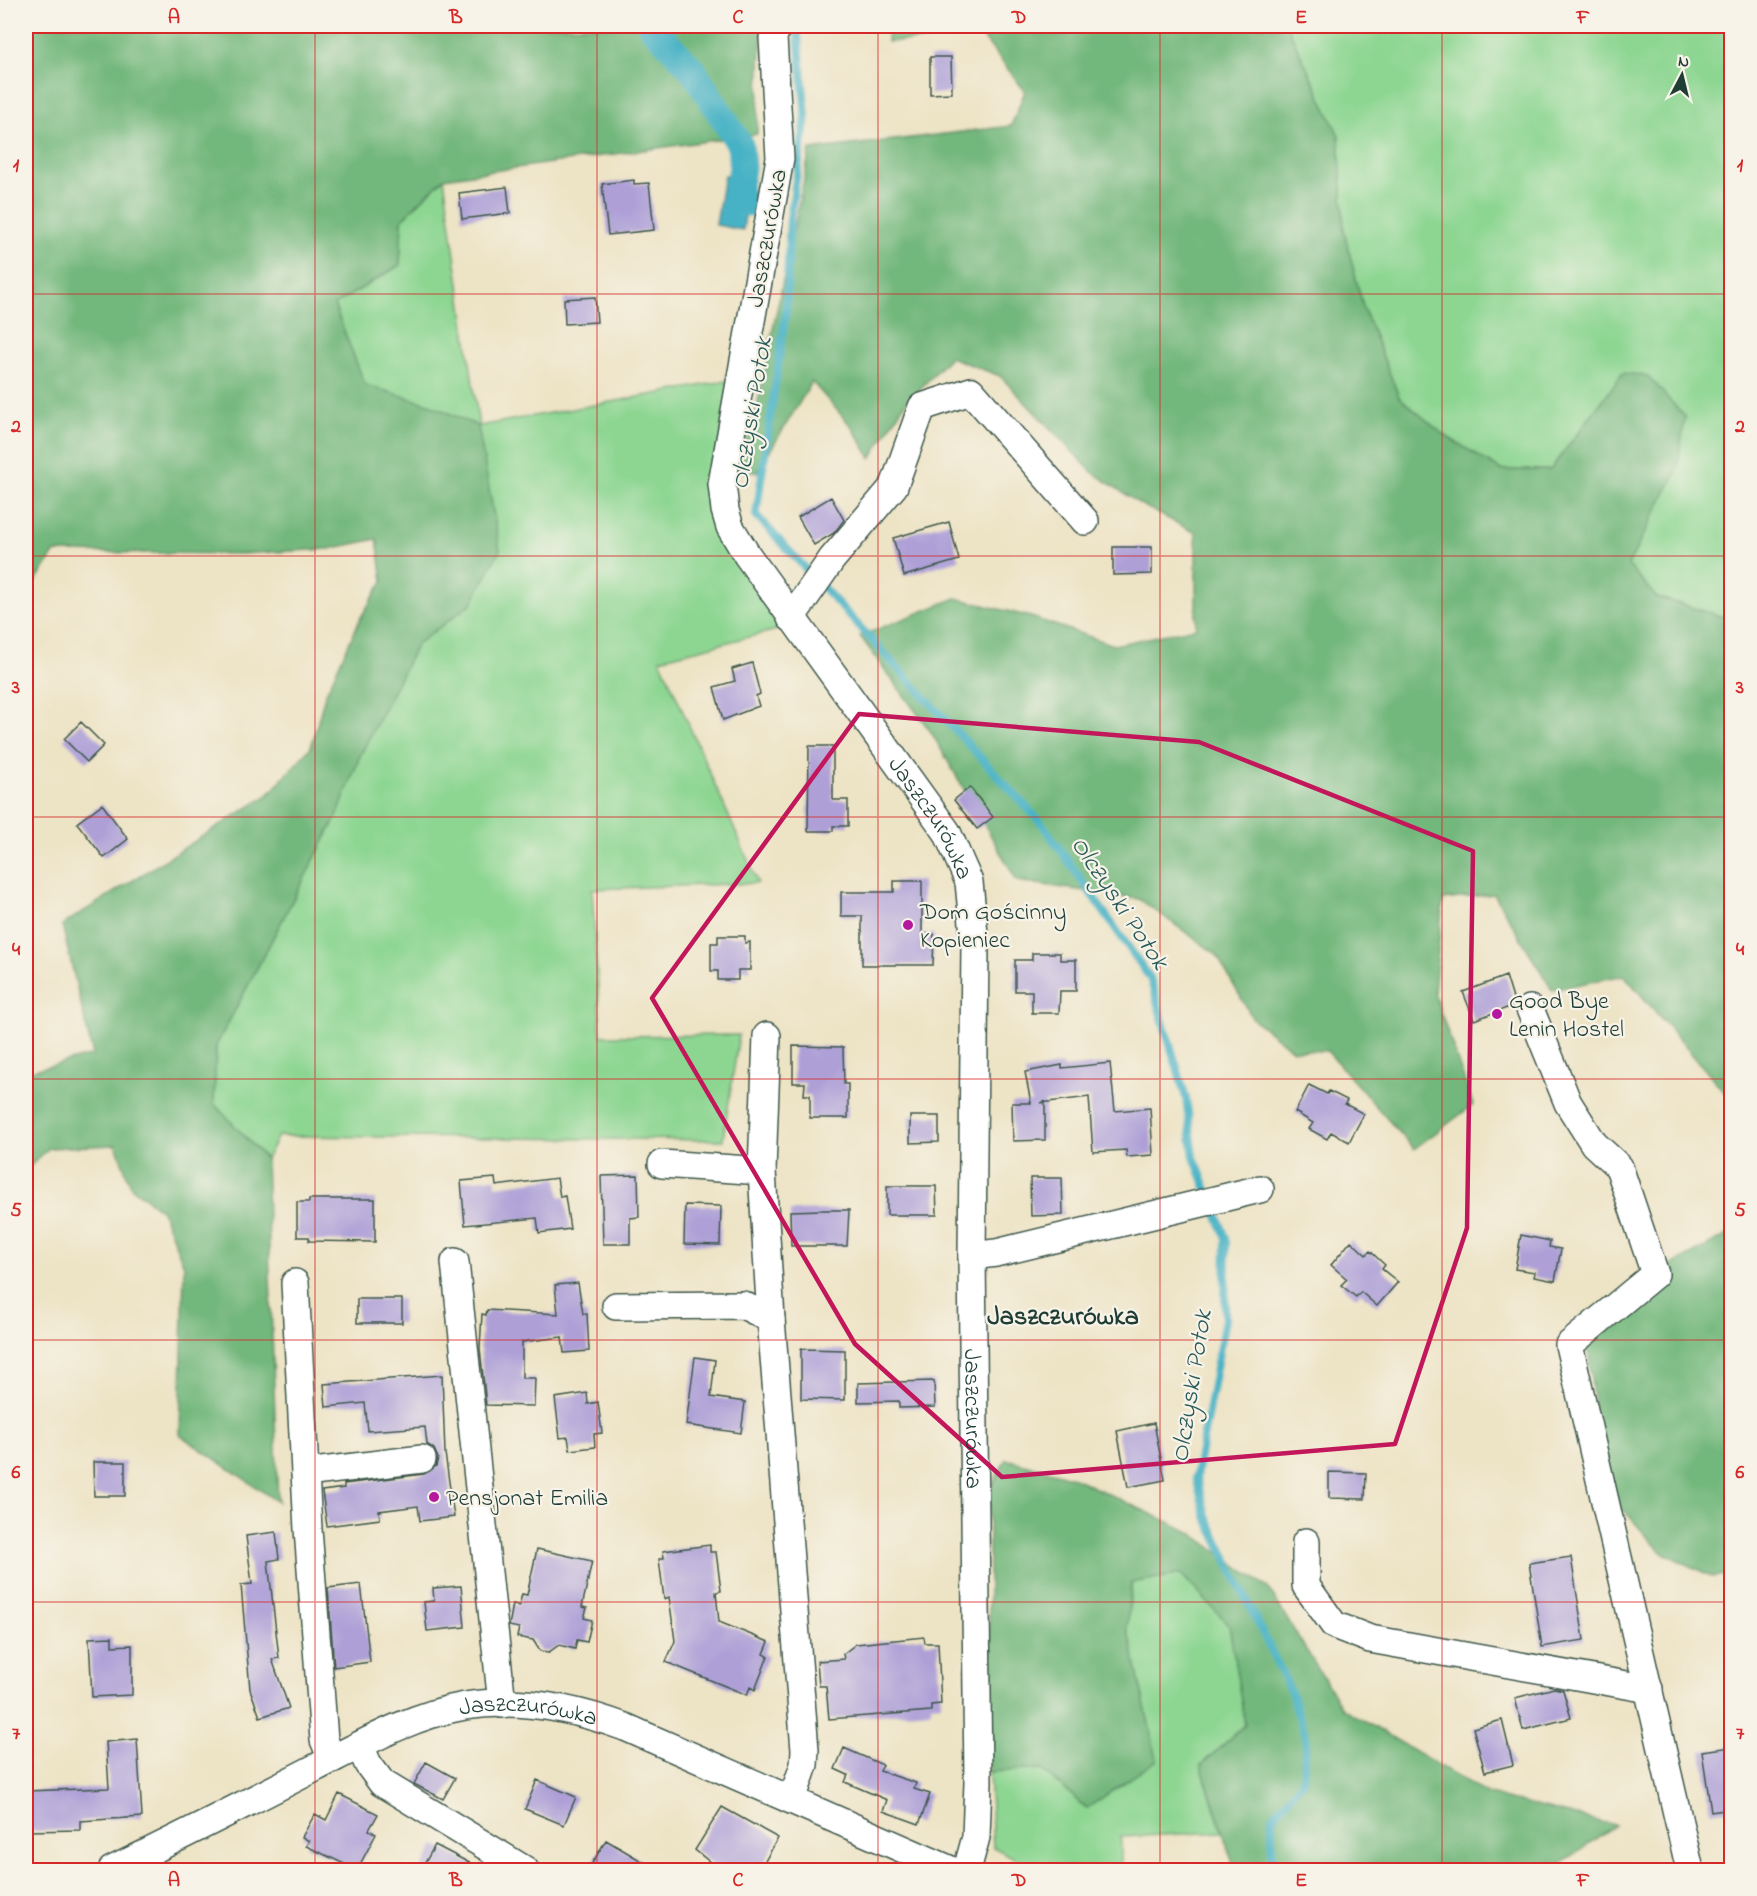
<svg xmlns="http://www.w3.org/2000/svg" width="1757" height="1896" viewBox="0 0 1757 1896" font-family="'Indie Flower',sans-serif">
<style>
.green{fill:#8dd692;stroke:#568a63;stroke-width:1.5}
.forest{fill:#72b77c;stroke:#487a58;stroke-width:1.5}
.water{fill:#47b2c5;stroke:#33787c;stroke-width:1.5}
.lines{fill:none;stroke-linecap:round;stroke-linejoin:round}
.stream{stroke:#47b2c5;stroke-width:8}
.canal{stroke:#47b2c5;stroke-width:27}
.building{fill:#aea0d7}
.minor-casing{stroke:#3e564a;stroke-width:30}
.minor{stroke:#fff;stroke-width:27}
.marked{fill:none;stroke:#c2185b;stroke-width:4.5;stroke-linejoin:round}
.grid{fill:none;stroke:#d62828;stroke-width:1.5;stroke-opacity:0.55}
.poi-dot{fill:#b5179e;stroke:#f7f3e8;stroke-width:2}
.labels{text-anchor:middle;stroke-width:4.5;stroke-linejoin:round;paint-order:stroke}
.street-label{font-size:24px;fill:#1f3d34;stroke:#f7f3e8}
.poi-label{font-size:24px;fill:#1f3d34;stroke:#f7f3e8;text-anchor:start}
.water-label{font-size:26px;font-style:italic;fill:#295a58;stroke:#f7f3e8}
.neighbourhood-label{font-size:26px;font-weight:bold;fill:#1f3d34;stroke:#f7f3e8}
.neatline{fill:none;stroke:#d62828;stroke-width:2}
.grid-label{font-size:20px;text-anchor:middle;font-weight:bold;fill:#d62828}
</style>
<rect width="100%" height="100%" fill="#f7f3e8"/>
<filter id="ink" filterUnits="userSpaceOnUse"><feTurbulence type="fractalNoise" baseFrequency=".0167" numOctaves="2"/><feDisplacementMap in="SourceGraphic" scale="12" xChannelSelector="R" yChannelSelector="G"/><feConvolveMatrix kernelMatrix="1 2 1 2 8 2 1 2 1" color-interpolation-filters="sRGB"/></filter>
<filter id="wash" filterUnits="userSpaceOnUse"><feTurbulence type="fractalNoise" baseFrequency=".008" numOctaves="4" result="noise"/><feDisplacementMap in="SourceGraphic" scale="24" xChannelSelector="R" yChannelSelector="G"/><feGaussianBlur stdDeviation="1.35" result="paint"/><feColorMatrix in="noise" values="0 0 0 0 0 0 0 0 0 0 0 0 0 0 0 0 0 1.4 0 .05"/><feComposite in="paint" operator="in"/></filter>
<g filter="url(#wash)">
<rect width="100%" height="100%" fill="#ede3c5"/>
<path class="green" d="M1287,26H1731L1732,170L1725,197L1732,200L1731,619L1656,597L1627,565L1677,471L1623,373L1550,470H1501L1444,435L1399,397L1363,307L1344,232L1339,136Z
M444,178L479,426L732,380L719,526L781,629L660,659L758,883L592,889L601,1036L739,1035L723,1140L278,1136L266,1159L214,1104L216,1046L338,814L359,758L417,644L472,603L429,404L365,385L334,305L400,265L402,219Z
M1181,1574L1229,1625L1245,1725L1201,1765L1222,1832L1121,1837V1870H1038L993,1847L989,1772L1041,1769L1087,1808L1157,1760L1127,1627L1132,1582Z"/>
<path class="forest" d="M26,26H762L757,134L444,178L402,219L400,265L334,305L365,385L429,404L478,426L500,550L472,603L417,644L359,758L338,814L216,1046L214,1104L266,1159L278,1502L180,1435L184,1266L162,1211L131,1187L116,1145L49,1148L26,1170V1072L93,1055L62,925L268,795L311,747L325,695L361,617L383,581L377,539L329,549L241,554L55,552L35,582L26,576Z
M888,26H1287L1339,136L1344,232L1363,307L1399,397L1444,435L1501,470H1550L1623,373L1648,376L1685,417L1677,471L1628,565L1656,597L1731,619V1100L1624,975L1552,990L1494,894L1443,900L1434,993L1473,1105L1414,1149L1327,1051L1293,1050L1253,1019L1216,954L1139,899L1017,881L931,732L860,636L956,598L1031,617L1114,645L1196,628V533L1140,504L1092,472L1000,376L950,357L902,408L871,458L852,427L812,382L757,472L736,471L756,411L810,150L1011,126L1025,91L982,36L887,42Z
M1731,1233V1574L1713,1577L1661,1552L1613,1498L1596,1427L1587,1338L1655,1274Z
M1006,1459L1074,1478L1190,1532L1268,1588L1342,1708L1489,1795L1615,1825L1551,1870H1235L1201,1765L1245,1725L1229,1625L1181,1574L1131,1583L1127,1627L1157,1760L1087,1808L1041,1769L989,1772V1491Z
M26,1642L35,1682L26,1762Z"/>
<path class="water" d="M724,175L750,179L743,230L716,225Z"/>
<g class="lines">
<path class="stream" d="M797,26L806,116L790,218L786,311L756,515L1043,825L1150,978L1186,1098L1194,1157L1226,1238L1225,1319L1196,1477L1206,1516L1291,1692L1306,1738L1303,1781L1272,1818V1856L1281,1870"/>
<path class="canal" d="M651,26L693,70L740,145L742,168L736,201L749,203"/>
</g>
<g id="blocks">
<path class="building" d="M930,57H951L952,93L930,94Z
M634,180V184L649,183L654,230L608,235L602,184Z
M507,187L510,213L462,219L459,193Z
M595,297L597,322L565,324L564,299Z
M831,497L844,520L834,533L814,545L798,517Z
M949,522L959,560L904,576L893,538Z
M1113,547H1152V574L1113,575Z
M752,663L760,694L756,696L759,706L723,720L714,687L735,681L732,669Z
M81,722L104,745L87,762L64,739Z
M809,746H833V800H848V826H833V831H808Z
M970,787L993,817L977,829L954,800Z
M102,804L128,839L104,858L77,823Z
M894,881H922V934H934L933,965H862V916H841V892H894Z
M718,936H745V943L750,942V970H738V980H718V971H711V943H718Z
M1032,953H1060V960H1076V991H1060L1059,1013H1032V991H1015V960H1032Z
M1506,976L1515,1005L1474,1020L1463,992Z
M793,1046L843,1047L844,1084H848V1118H810V1095H804L805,1083H793Z
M1110,1063L1115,1111L1150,1108L1153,1155L1127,1157L1126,1150L1093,1152L1089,1097L1040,1103L1045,1102V1140L1013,1141L1012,1103H1031L1025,1072L1062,1065V1068Z
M1309,1085L1327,1094L1329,1091L1347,1100L1345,1104L1364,1114L1349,1142L1331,1132L1327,1139L1309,1129L1313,1123L1295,1112Z
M910,1116H939V1142L910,1143Z
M638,1175L639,1217L630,1218V1244H603L601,1176Z
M495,1178L496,1186L557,1178L560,1197L565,1196L570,1229L539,1233L537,1218L465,1225L461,1181Z
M1030,1178H1062L1063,1215L1031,1216Z
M887,1186H936L937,1215H887Z
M309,1199H375V1242L309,1241V1237H297V1202H309Z
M685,1205L721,1206L720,1245L684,1244Z
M823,1210H849L847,1246H791L790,1211Z
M1521,1235L1550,1241L1549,1247L1561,1249L1555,1281L1534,1277L1535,1272L1515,1269Z
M1351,1241L1366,1255L1370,1251L1385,1265L1382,1269L1398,1282L1377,1306L1361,1292L1356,1297L1341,1285L1347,1279L1331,1265Z
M578,1283L583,1314H587L589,1351L564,1353L562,1337L522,1342V1378H535L534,1406L486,1405L480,1348L482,1314L486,1315L487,1310L558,1314L555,1285Z
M357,1299H402V1323H357Z
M801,1349L845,1350V1400L801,1399Z
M695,1357L715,1360L711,1397L745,1402L741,1433L686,1425Z
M442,1375L445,1453L454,1517L420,1521L418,1506L379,1511L380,1519L327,1526L322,1491L344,1488V1484L424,1474L436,1466L438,1458L434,1449L427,1444L425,1427L368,1431L365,1403L326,1407L324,1384Z
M934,1381L935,1407L899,1408V1401L858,1402V1383Z
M587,1393L588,1404L598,1402L602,1433L594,1434L595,1447L570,1450L568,1437L560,1438L555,1398Z
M1154,1423L1165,1480L1128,1487L1117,1431Z
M93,1462H125V1496H94Z
M1329,1472L1366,1473L1365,1499L1329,1498Z
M276,1532L279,1559L268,1561L279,1658L272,1659L289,1708L260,1717L250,1689L241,1585L252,1584L246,1536Z
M710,1545V1552H716L721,1591L716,1592L719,1622L769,1642L764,1654L768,1656L755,1690L750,1687L747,1695L666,1662L675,1641L669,1597L664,1599L659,1559L664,1558L663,1551Z
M537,1549L592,1561L582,1607L587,1608L584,1618L592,1620L587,1642L577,1640L575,1649L559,1645L549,1652L540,1651L533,1640L517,1637L519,1628L509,1626L513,1604L519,1606L522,1594L527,1595Z
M1571,1557L1584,1640L1542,1647L1529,1563Z
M361,1584L370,1662L334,1667L328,1588Z
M461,1586L465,1627L427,1631L424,1602L434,1601L433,1588Z
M112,1637V1646L132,1645V1695L92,1697L89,1638Z
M924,1637L925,1643H938L941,1704L931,1705V1711L829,1719L826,1686H819L817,1661L844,1659L843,1654L856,1644Z
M1554,1688L1563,1690L1571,1718L1523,1730L1515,1698Z
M1502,1720L1513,1765L1485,1772L1473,1728Z
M137,1739L142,1817L80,1821V1830L28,1831L26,1791L109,1788L106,1742Z
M1731,1747V1809L1711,1812L1702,1751Z
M844,1748L883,1765L880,1771L916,1783L914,1789L930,1794L919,1824L883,1811L887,1800L845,1782L848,1775L835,1769Z
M426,1762L455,1778L443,1799L414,1784Z
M537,1780L576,1797L564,1825L525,1809Z
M339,1794L378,1814L369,1830L376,1834L357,1870L306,1846L309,1841L302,1837L315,1814L326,1820Z
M722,1807L778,1838L760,1870H720L695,1850Z
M606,1840L657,1870H588Z
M435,1845L483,1870H421Z"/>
</g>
</g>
<g filter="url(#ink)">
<use href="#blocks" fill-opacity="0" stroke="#3e564a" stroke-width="1.5"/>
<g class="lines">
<g class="minor-casing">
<g id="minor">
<path id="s1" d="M777,26L773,38L780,158L722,484L725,510L730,527L747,555L947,832L969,882L975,944L972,1256L978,1782L976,1837L967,1870"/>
<path d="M791,618L832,559L894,486L922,407L971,391L1085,521"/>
<path d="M1530,1009L1568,1103L1594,1144L1619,1167L1655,1274L1569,1345L1690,1870"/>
<path d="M767,1036L762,1171L771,1319"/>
<path d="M662,1164L762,1171"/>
<path d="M972,1256L996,1253L1260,1189"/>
<path d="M455,1262L502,1704"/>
<path d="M295,1283L308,1529L324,1740L332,1759"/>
<path d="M616,1306L743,1305L771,1319L805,1750L804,1765L792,1800"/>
<path d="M305,1473L422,1459"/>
<path d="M1306,1542V1586L1334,1625L1370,1639L1649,1689"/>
<path d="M360,1746L368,1764L382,1783L525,1870"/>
<path id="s2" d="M112,1870C180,1837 247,1803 315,1768C362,1744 412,1715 465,1706C520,1697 574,1708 625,1727L951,1870"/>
</g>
</g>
<use href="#minor" class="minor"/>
</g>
</g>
<path class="marked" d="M859,714L1199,742L1473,851L1467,1228L1395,1444L1002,1477L855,1344L652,998Z"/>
<path class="grid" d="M315,26V1870M597,26V1870M878,26V1870M1160,26V1870M1442,26V1870M26,294H1732M26,556H1732M26,817H1732M26,1079H1732M26,1340H1732M26,1602H1732"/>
<g class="poi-dot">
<circle cx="908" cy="925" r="6"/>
<circle cx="1497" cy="1014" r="6"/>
<circle cx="434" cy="1497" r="6"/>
</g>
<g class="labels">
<g class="street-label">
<text transform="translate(766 238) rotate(-80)" y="8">Jaszczurówka</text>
<text dy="8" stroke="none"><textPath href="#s1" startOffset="862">Jaszczurówka</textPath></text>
<text dy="8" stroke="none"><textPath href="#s1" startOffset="1474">Jaszczurówka</textPath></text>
<text dy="8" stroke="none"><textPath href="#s2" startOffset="454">Jaszczurówka</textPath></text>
</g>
<g class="poi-label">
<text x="920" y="919">Dom Gościnny<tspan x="920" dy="28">Kopieniec</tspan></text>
<text x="1509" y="1008">Good Bye<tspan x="1509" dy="28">Lenin Hostel</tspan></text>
<text x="446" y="1505">Pensjonat Emilia</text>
</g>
<g class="water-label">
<text transform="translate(750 413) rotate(-81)" y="9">Olczyski Potok</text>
<text transform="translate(1121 902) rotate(56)" y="9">Olczyski Potok</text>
<text transform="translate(1190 1386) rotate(-81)" y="9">Olczyski Potok</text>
</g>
<g class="neighbourhood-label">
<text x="1063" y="1324">Jaszczurówka</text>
</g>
</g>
<rect width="1757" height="1896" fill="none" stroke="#f7f3e8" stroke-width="66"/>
<g transform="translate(1682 75) rotate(7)" stroke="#f7f3e8" stroke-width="4.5" paint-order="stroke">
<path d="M0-4.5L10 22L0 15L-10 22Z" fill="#1f3d34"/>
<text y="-9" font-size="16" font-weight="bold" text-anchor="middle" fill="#1f3d34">N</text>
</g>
<rect x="33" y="33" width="1691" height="1830" class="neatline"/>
<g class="grid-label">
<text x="174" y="23">A</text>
<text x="456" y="23">B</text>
<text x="738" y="23">C</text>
<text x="1019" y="23">D</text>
<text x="1301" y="23">E</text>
<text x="1583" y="23">F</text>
<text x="16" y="171">1</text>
<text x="1740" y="171">1</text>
<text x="16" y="432">2</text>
<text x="1740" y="432">2</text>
<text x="16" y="693">3</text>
<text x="1740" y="693">3</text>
<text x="16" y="955">4</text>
<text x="1740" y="955">4</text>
<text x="16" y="1216">5</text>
<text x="1740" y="1216">5</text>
<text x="16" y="1478">6</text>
<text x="1740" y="1478">6</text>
<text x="16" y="1739">7</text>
<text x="1740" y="1739">7</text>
<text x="174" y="1886">A</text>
<text x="456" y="1886">B</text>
<text x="738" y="1886">C</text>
<text x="1019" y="1886">D</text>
<text x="1301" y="1886">E</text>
<text x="1583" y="1886">F</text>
</g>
</svg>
